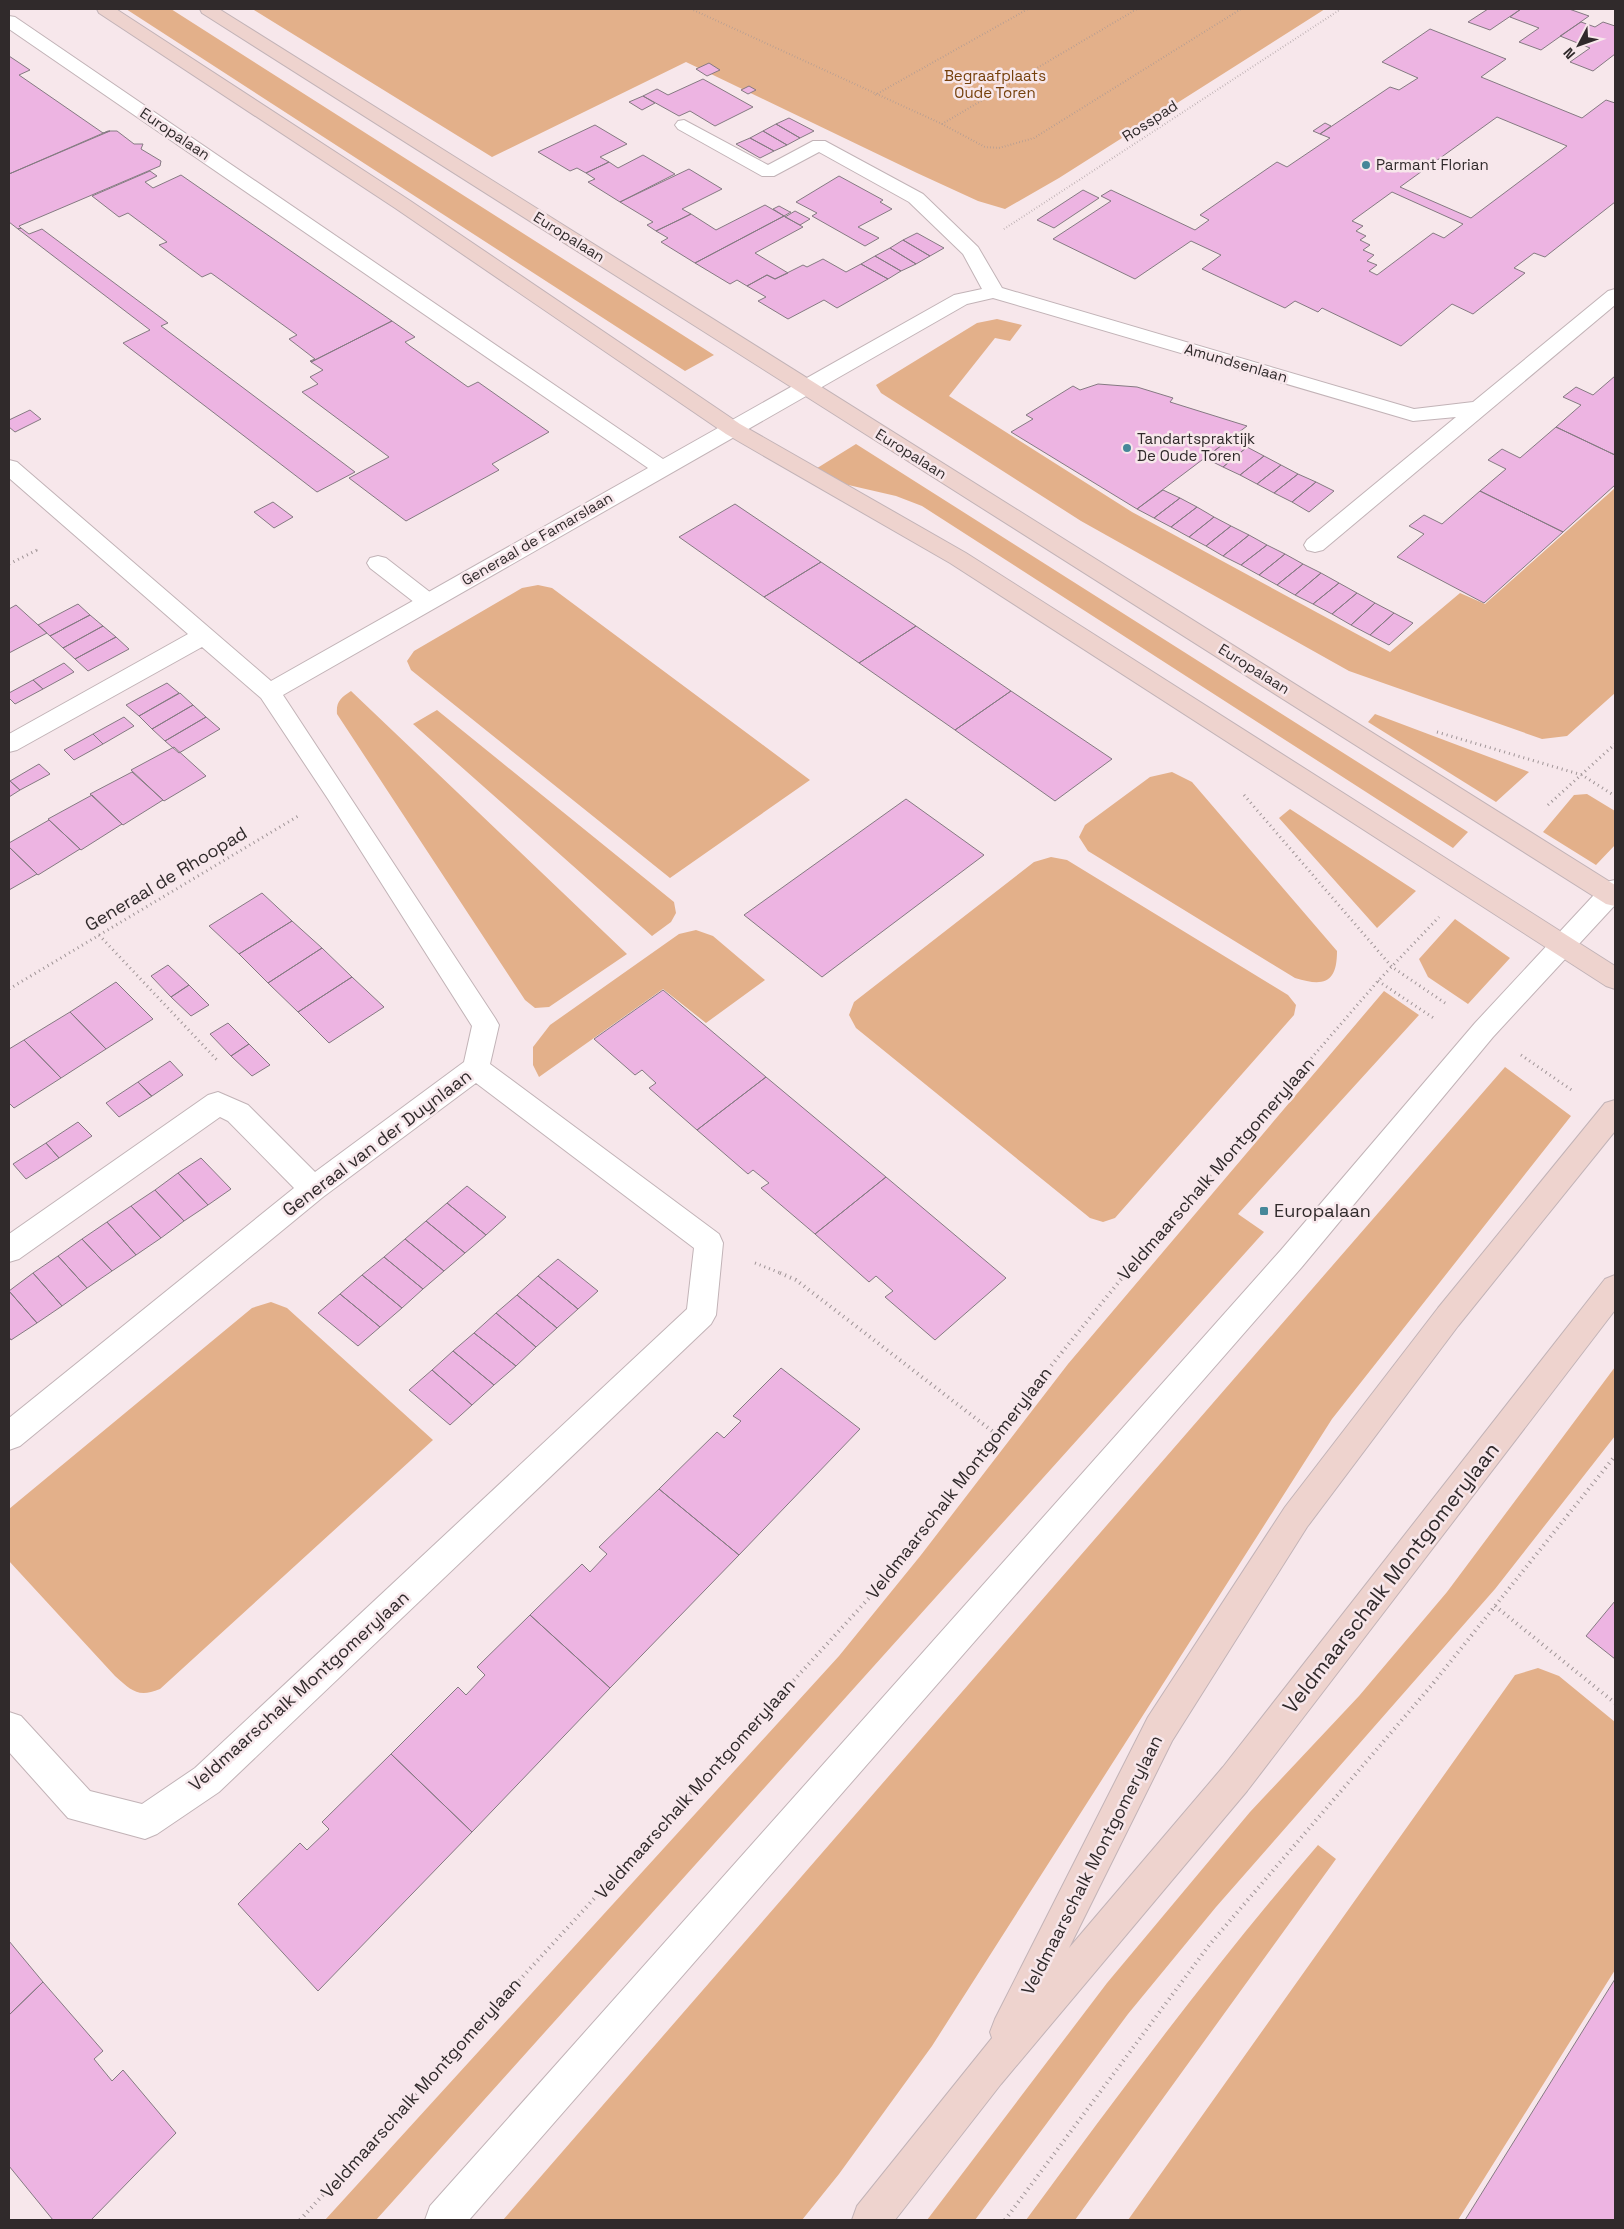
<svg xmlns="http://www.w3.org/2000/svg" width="1624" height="2229" viewBox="0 0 1624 2229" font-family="'Space Grotesk',sans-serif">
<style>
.green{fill:#e3b08a}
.building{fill:#edb4e2;stroke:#857a82;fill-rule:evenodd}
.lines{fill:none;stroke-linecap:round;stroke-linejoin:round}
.lane-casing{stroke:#c2b3b7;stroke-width:2}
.street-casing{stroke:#c2b3b7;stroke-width:2}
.secondary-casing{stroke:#c2b3b7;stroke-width:2}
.path-far2{stroke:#9f9496;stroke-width:2;stroke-dasharray:0.5 2.5;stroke-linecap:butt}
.path-far1{stroke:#9f9496;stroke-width:3;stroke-dasharray:1 4;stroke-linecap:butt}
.path{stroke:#9f9496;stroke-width:4;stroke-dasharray:1 4.5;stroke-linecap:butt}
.lane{fill:#fff;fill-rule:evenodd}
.street{fill:#fff;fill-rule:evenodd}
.secondary{fill:#eed3ce;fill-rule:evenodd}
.poi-dot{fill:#468799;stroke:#f7e7eb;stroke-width:2}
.labels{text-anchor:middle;stroke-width:5;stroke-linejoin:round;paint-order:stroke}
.far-park-label{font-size:15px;fill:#75400c;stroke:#f7e7eb}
.far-street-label{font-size:15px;fill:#302a2b;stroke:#f7e7eb}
.far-poi-label{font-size:15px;fill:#302a2b;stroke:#f7e7eb;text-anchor:start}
.street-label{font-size:18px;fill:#302a2b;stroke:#f7e7eb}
.poi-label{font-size:18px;fill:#302a2b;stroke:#f7e7eb;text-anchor:start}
.near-street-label{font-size:21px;fill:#302a2b;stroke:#f7e7eb}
</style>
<rect width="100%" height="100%" fill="#f7e7eb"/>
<path class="green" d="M126,9H171L714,355L685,371Z
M256,9H1325L1059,178L1005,209L978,201L917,173L686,62L492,157L254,10Z
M997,319L1022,325L1010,341L995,338L949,396L1132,512L1390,652L1460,593L1485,604L1615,488V693L1567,736L1542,739L1349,671L1081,521L881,393L876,385L977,323Z
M856,444L1468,832L1453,848L922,506L896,496L844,484L814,470Z
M538,585L552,588L810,780L670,878L411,670L407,661L414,651L522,588Z
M351,691L627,954L549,1007L535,1008L525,1000L337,714C336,701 341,698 351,691Z
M437,710L674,902L676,913L671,922L652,936L413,724Z
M1375,714L1529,772L1496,802L1368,722Z
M1172,772L1192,782L1337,951C1337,983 1324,987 1295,978L1088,851L1079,837L1085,825L1150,777Z
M1587,794L1615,811V845L1596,865L1543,832L1574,795Z
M1290,809L1416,891L1377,928L1279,818Z
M1051,857L1067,860L1288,995L1296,1005L1294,1015L1115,1218L1103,1222L1090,1218L856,1028L849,1015L854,1002L1034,862Z
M1455,919L1510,958L1468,1004L1428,977L1419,959Z
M696,930L713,936L765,980L706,1023L663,989L539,1077L533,1065V1047L550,1025L679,934Z
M1384,991L1419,1015L1238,1214L1264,1232L376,2220H325L839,1656L921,1555L1068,1364Z
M1505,1067L1571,1116L1332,1419L932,2046L839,2174L802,2220H503Z
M271,1302L287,1308L433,1440L160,1689C138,1698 132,1691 115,1676L9,1561V1509L252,1308Z
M1615,1367V1436L1495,1589L1216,1907L1128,2014L975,2220H927L1107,1983L1250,1812L1359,1696L1447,1592Z
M1538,1668L1559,1676L1615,1722V1970L1458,2220H1128L1515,1675Z
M1318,1845L1336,1859L1075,2220H1026C1120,2092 1214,1965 1318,1845Z"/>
<path class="building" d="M1488,9H1521L1490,30L1468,22Z
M1521,9H1569L1589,16L1541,50L1519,42L1539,28L1510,17Z
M1581,22L1595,27L1603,22L1615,26V54L1593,71L1570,62L1590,48L1560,36Z
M1430,29L1506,59L1481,77L1582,118L1606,100L1615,103V202L1545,257L1534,253L1514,268L1525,273L1473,314L1452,304L1401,346L1322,308L1318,312L1295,301L1285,308L1202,269L1221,255L1191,241L1135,279L1053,239L1111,201L1101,196L1111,190L1195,230L1209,220L1200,215L1277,162L1287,167L1330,138L1320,134L1390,87L1399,90L1418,78L1382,62ZM1497,117L1567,146L1471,218L1400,187ZM1392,192L1463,224L1444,238L1433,233L1377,275L1369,271L1377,265L1367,261L1374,255L1363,250L1370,245L1360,240L1366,236L1356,231L1363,226L1352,221Z
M9,56L30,70L19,75L103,133L110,131L9,174Z
M709,63L720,70L707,76L696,69Z
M703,79L753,107L715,126L690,111L679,116L643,96L657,89L668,95Z
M749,86L756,90L748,94L741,90Z
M643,96L655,103L642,110L629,102Z
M789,118L814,131L800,138L776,124Z
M1325,123L1331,126L1320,134L1313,131Z
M776,124L800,138L787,145L763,131Z
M595,125L627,144L600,157L609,162L586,173L577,168L570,171L538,152Z
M108,131H117L134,144H143L141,149L161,161L160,166L19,226L21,228L18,229L9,222V174Z
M763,131L787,145L774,151L750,138Z
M750,138L774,151L760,158L736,144Z
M643,155L675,174L620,202L588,182L595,179L586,173L609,162L618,168Z
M689,169L722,189L682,209L691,214L679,220L656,231L647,225L653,222L620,202Z
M150,171L157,176L145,182L153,188L181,175L392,321L311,362L310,361L315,359L289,339L297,335L211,273L202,277L159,245L167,242L128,213L119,217L92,196Z
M839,176L883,200L880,202L892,209L858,227L879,238L865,246L812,216L817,213L796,202Z
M1083,190L1099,198L1054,228L1037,220Z
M765,205L784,216L695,263L661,242L668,238L656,231L691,214L716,230Z
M779,206L790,212H791L784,216L773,209Z
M795,211L810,219L800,225L785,217Z
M784,216L803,227L755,253L788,273L775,279L767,275L747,286L737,280L730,284L695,263Z
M21,228L29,234L42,229L168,323L161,326L355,472L317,492L123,343L150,330L18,229Z
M917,233L944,248L930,256L903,240Z
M903,240L930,256L916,264L890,248Z
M890,248L916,264L901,271L875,256Z
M875,256L901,271L888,279L861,264Z
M823,259L846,272L861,264L888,279L837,308L824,300L788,319L758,301L766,297L747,286L767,275L775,279L803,265L807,267Z
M392,321L415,337L405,342L410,346L468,387L478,382L549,432L492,464L499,470L406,521L349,478L389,457L302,392L318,384L310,377L323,370L311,362Z
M1615,376V455L1556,427L1581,405L1563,397L1576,387L1593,395Z
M1098,384L1137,387L1173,398L1170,402L1247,426L1137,509L1011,432L1033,419L1026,415L1073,386L1080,390Z
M30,410L41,419L15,432L9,427V420Z
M1556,427L1615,455V485L1563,532L1480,491L1506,469L1488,460L1502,449L1520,458Z
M1230,439L1247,447L1223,467L1205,458Z
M1247,447L1264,456L1240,475L1223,467Z
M1264,456L1281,465L1257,484L1240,475Z
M1281,465L1298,474L1274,493L1257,484Z
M1298,474L1316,482L1292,502L1274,493Z
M1316,482L1334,491L1309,512L1292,502Z
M1163,490L1180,498L1154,518L1137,509Z
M1480,491L1563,532L1484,603L1397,557L1424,534L1409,526L1424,515L1442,524Z
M1180,498L1197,507L1171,527L1154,518Z
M273,502L293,517L274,528L254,512Z
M735,504L821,562L764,597L679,537Z
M1197,507L1214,517L1189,537L1171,527Z
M1214,517L1231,526L1206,546L1189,537Z
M1231,526L1249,535L1223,556L1206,546Z
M1249,535L1267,545L1241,565L1223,556Z
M1267,545L1285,554L1259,575L1241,565Z
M1285,554L1303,564L1277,585L1259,575Z
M821,562L916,626L859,663L764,597Z
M1303,564L1321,573L1295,595L1277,585Z
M1321,573L1339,583L1313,604L1295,595Z
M1339,583L1357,593L1332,614L1313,604Z
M1357,593L1375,603L1351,625L1332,614Z
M1375,603L1394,613L1370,635L1351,625Z
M78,604L90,615L50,636L38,625Z
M16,605L47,633L9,653V609Z
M1394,613L1413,623L1389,645L1370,635Z
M90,615L103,626L63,648L50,636Z
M103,626L116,637L75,659L63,648Z
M916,626L1011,691L955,730L859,663Z
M116,637L129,649L88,671L75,659Z
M64,663L74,672L43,689L33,680Z
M33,680L43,689L15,704L9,698V693Z
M167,683L179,693L139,716L126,705Z
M1011,691L1112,759L1055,801L955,730Z
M180,693L193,705L152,729L139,716Z
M193,705L206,717L165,741L152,729Z
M124,717L134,726L103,744L93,734Z
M206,717L220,729L179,753L165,741Z
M93,734L103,744L74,760L64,750Z
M174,747L206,776L164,801L131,770Z
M39,764L50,774L20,790L10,781Z
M132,772L163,800L123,825L90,794Z
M10,781L20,790L9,797V782Z
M92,795L122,824L81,850L48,819Z
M906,799L984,855L822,977L744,915Z
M49,820L80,849L38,875L9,847V843Z
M9,847L37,874L9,890Z
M262,893L292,921L239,954L209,926Z
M292,921L322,948L268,983L239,954Z
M322,948L352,977L298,1012L268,983Z
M168,965L189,985L171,997L151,976Z
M352,977L384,1007L329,1043L298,1012Z
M116,982L153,1019L106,1049L70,1012Z
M189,985L209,1005L191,1016L171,997Z
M663,990L766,1077L697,1130L649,1088L656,1083L642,1070L635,1075L594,1039Z
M70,1012L106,1049L61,1078L24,1040Z
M228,1023L249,1044L231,1056L210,1034Z
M24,1040L61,1078L14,1108L9,1103V1049Z
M249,1044L270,1065L252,1076L231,1056Z
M170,1061L183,1075L152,1096L150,1095L138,1082Z
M766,1077L886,1177L815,1234L761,1188L769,1183L753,1170L748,1174L697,1130Z
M138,1082L152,1096L119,1117L106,1103Z
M78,1122L92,1136L59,1158L46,1143Z
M46,1143L59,1158L26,1179L13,1164Z
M201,1158L231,1189L208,1205L178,1173Z
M178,1173L208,1205L184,1221L155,1190Z
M886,1177L1006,1278L935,1340L885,1297L893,1291L876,1276L869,1282L815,1234Z
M467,1186L506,1217L486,1235L447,1203Z
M155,1190L184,1221L161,1238L131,1206Z
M447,1203L486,1235L465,1253L426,1221Z
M131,1206L161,1238L136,1255L107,1222Z
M426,1221L465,1253L444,1271L405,1239Z
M107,1222L136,1255L112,1271L82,1239Z
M82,1239L112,1271L87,1288L58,1256Z
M405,1239L444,1271L423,1289L384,1257Z
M58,1256L87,1288L62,1306L33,1273Z
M384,1257L423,1289L402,1308L362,1275Z
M558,1259L598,1291L578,1309L538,1276Z
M33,1273L62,1306L37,1323L9,1291Z
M362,1275L402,1308L380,1327L340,1294Z
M538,1276L578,1309L557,1328L517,1295Z
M9,1291L37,1323L11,1340L9,1337Z
M340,1294L380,1327L358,1346L318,1313Z
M517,1295L557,1328L536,1347L496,1313Z
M496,1313L536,1347L516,1366L474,1333Z
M474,1333L516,1366L494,1385L453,1351Z
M453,1351L494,1385L472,1405L432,1370Z
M781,1368L860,1429L739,1555L659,1489L717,1432L724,1438L741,1421L733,1416Z
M432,1370L472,1405L450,1425L409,1390Z
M659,1489L739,1555L610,1688L530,1615L582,1564L590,1572L607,1554L599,1547Z
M1615,1601V1659L1586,1636Z
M530,1615L610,1688L472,1832L391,1754L458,1687L466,1695L485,1675L477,1667Z
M391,1754L472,1832L318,1991L238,1904L300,1843L307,1850L329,1829L322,1822Z
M9,1941L43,1982L9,2015Z
M1615,1979V2220H1465Z
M43,1982L103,2051L94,2059L112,2081L123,2070L176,2133L91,2220H53L9,2166V2015Z"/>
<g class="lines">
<g class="lane-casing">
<path id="lane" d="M378,556L386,558L435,596L438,601L435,606L427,608L419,606L370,568L367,563L370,558Z
M1615,880V905L1493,1037L1301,1268L469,2220H425L430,2206L1281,1250L1475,1023L1606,882Z"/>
</g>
<g class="street-casing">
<path id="street" d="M9,16L15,17L663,459L954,295L982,289L963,254L909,202L819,152L774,176H762L678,129L675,125L678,121L684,120L768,165L813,141H825L923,194L978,247L1002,288L1414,409L1473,402L1608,291L1615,289V305L1323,550L1315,552L1307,550L1304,545L1307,540L1456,417L1413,421L993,298L967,304L283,695L495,1018L499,1025L490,1064L719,1234L723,1243L716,1315L711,1324L219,1792L157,1834L145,1839L68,1818L9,1752V1712L21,1716L90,1791L142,1804L195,1768L687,1309L694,1248L476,1083L323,1197L20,1446L9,1450V1418L294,1188L228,1121L220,1117L19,1259L9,1262V1234L208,1095L218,1092L248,1105L315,1172L464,1062L472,1026L328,799L261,698L202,647L17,750L9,752V734L188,634L9,478V460L17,462L271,681L648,468L9,29Z"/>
</g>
<g class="secondary-casing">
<path id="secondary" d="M97,9H116L409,200L740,424L966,553L1615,966V989L1606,986L950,563L726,434L395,208L99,13Z
M200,9H219L1615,885V906L1606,904L202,13Z
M1615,1100V1131L1458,1326L1307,1527L1172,1741L1069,1948L1223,1767L1605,1279L1615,1275V1310L1247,1791L1001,2084L895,2220H852L857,2206L992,2038L990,2032L995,2019L1148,1717L1285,1507L1438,1308L1605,1103Z"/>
</g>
<path class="path-far2" d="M691,9L942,124L985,147L999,148L1034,138L1241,9
M875,95L1028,9
M942,124L1137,9
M1004,229L1341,9
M37,550L39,549"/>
<path class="path-far1" d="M9,564L39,549
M1437,732L1582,775L1615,796
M1244,795L1392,967L1448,1005
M1548,805L1615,744
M99,935L217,1060
M1378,981L1435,1019
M9,989L300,815
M1521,1055L1573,1091
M755,1263L783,1274
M1125,1274L1378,981L1439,917"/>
<path class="path" d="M780,1273L796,1280L996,1434
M1495,1606L1615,1703
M300,2220L870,1597L996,1434L1126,1273
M1005,2220L1210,1944L1431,1686L1615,1456"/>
<use href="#lane" class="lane"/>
<use href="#street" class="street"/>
<use href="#secondary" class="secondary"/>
</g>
<g class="poi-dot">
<circle cx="1366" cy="165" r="5"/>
<circle cx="1127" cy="448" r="5"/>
<rect x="1259" y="1206" width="10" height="10" rx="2.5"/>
</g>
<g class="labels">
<g class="far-park-label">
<text x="995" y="81">Begraafplaats<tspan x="995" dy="17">Oude Toren</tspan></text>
</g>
<g class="far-street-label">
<text transform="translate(1150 121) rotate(-33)" y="5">Rosspad</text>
<text transform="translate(175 134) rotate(34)" y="5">Europalaan</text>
<text transform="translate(569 237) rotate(32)" y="5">Europalaan</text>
<text transform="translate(1236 363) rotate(16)" y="5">Amundsenlaan</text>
<text transform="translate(911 454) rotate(32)" y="5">Europalaan</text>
<text transform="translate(537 539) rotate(-30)" y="5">Generaal de Famarslaan</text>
<text transform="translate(1254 669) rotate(32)" y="5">Europalaan</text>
</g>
<g class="far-poi-label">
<text x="1376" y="170">Parmant Florian</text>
<text x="1137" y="444">Tandartspraktijk<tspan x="1137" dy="17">De Oude Toren</tspan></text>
</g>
<g class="street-label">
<text transform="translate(166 879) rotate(-31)" y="6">Generaal de Rhoopad</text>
<text transform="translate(377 1143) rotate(-37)" y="6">Generaal van der Duynlaan</text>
<text transform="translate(1216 1169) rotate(-49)" y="6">Veldmaarschalk Montgomerylaan</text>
<text transform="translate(959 1483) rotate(-52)" y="6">Veldmaarschalk Montgomerylaan</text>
<text transform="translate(299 1691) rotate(-42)" y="6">Veldmaarschalk Montgomerylaan</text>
<text transform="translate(695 1789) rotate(-48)" y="6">Veldmaarschalk Montgomerylaan</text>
<text transform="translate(1092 1865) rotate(-63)" y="6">Veldmaarschalk Montgomerylaan</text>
<text transform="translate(421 2088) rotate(-48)" y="6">Veldmaarschalk Montgomerylaan</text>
</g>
<g class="poi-label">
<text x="1274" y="1217">Europalaan</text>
</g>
<g class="near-street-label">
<text transform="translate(1391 1578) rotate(-52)" y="7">Veldmaarschalk Montgomerylaan</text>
</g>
</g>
<rect width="1624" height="2229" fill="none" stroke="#302a2b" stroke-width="20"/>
<g transform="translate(1579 45) rotate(229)" stroke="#f7e7eb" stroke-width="4" paint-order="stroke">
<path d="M0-4L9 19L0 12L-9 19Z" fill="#302a2b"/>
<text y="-8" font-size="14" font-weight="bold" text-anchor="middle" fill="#302a2b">N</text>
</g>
</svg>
